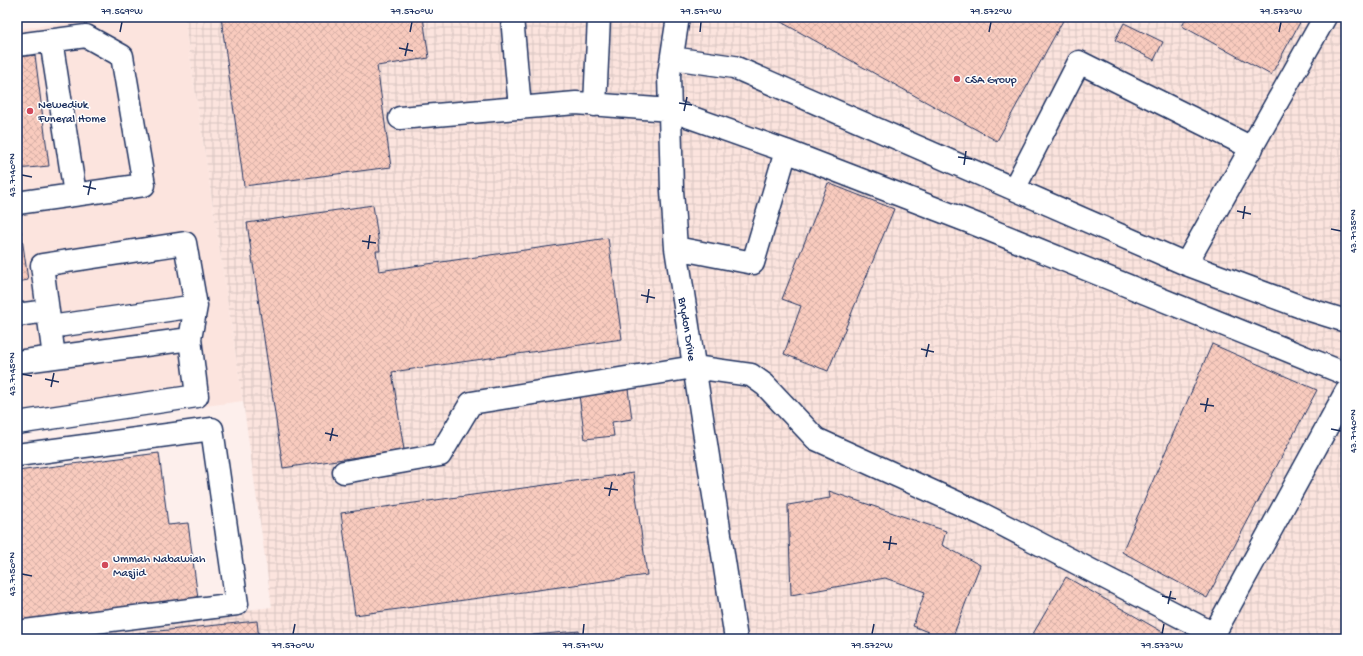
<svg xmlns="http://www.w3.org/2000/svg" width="1363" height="656" viewBox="0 0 1363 656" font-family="'Gochi Hand',sans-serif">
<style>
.built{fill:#fce4de}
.industrial{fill:url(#industrial-grid)}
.building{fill:url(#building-cross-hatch);stroke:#1b2f5e}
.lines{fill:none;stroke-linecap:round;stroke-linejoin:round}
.minor-casing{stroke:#1b2f5e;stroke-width:25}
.minor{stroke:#fff;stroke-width:22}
.ticks{fill:none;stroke:#1b2f5e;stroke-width:1.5}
.poi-dot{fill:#d1495b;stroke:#fff;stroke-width:1.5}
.labels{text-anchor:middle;stroke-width:3;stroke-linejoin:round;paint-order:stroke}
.poi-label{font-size:12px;fill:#1b2f5e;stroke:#fff;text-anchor:start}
.street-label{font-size:12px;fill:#1b2f5e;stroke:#fff}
.neatline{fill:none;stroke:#1b2f5e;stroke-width:1.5}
.ticks-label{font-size:10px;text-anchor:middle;fill:#1b2f5e}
</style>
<defs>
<pattern id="industrial-grid" width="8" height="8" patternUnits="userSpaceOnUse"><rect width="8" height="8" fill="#fce4de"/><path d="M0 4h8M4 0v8" fill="none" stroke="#d7c4c1"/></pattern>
<pattern id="building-cross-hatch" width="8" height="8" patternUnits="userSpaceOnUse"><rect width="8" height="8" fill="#f9cbbe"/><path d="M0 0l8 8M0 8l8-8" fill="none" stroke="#d5afa6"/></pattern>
</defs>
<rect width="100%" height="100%" fill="#fdefec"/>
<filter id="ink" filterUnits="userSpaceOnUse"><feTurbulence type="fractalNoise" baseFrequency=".025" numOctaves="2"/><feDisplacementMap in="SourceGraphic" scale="8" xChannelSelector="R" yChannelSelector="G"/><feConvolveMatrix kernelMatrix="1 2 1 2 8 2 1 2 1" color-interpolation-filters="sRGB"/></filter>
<g filter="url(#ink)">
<path class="built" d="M106,17H184L243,401L17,431V29Z"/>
<path class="industrial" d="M184,17H1346V639H43L42,634L272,607L243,401Z"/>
<path class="building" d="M221,17H423L429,58L377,66L391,167L244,186Z
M772,17H1065L997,141Z
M1187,17H1303L1271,75L1182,26Z
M1124,23L1163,42L1154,60L1115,40Z
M35,55L49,166L17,169V57Z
M828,183L894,209L828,371L784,354L801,306L782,299Z
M373,205L380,251H376L379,271L608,238L622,339L392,372L404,450L283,468L247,223Z
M21,231L28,280L17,282V232Z
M1212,344L1317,390L1207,598L1122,552Z
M628,389L632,419L612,422L614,436L585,439L579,395Z
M159,453L168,525L188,523L199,606L17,628V471Z
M633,473L647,575L355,615L341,513Z
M829,491L946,531L942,545L980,565L952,639H945L913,626L925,592L885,578L791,595L788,505L830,498Z
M1066,577L1175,639H1030Z
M257,621L259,639H80Z
M579,631L580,639H534L533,635Z"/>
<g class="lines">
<g class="minor-casing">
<path id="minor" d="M512,17L520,108
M678,17L669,75L672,190L676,248L736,639
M51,40L75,194
M17,45L86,36L122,56L144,185L17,203
M672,58L734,67L1186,264L1325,17
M595,105L599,17
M400,118L576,103L670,110L786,151L970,222L1346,374
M1014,189L1079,62L1252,148
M676,248L753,263L786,151
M1186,264L1304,308L1346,321
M17,315L47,311
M54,357L50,327L196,306
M17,362L190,339
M17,423L197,396L190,339L196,306L185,243L42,265L50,327
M17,455L212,429L237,604L17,632
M344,472L440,455L471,403L694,367L751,375L765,385L816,439L982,514L1214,634L1346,392"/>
</g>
<use href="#minor" class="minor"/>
</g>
</g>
<path class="ticks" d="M120,32L122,22M410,32L412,22M700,32L701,22M989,32L991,22M1279,32L1281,22M399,48L413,51M405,56L408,43M679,103L692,105M684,111L687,97M958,157L972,159M964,165L966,151M22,175L32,177M83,186L96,189M88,195L91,181M1237,211L1251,214M1243,219L1245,206M1331,229L1341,231M362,241L376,243M368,249L370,235M641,295L655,298M647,303L649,289M921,349L934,352M926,357L929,344M22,374L32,376M45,379L59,382M51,387L54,373M1200,404L1214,406M1205,412L1208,398M1331,429L1341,431M325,433L338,436M330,441L333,428M604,488L618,490M609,496L612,482M883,542L897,544M889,550L891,536M22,574L32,576M1162,596L1176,599M1168,604L1171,591M293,634L295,624M583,634L584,624M872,634L874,624M1162,634L1164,624"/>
<g class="poi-dot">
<circle cx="957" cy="79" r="4"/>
<circle cx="30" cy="111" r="4"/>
<circle cx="105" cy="565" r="4"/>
</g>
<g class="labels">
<g class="poi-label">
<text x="965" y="83">CSA Group</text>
<text x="38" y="108">Newediuk<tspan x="38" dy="14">Funeral Home</tspan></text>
<text x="113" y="562">Ummah Nabawiah<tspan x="113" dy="14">Masjid</tspan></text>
</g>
<g class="street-label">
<text transform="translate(688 329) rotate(81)" y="4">Brydon Drive</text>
</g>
</g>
<rect width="1363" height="656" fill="none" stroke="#fff" stroke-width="44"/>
<rect x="22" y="22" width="1319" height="612" class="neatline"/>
<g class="ticks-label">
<text x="122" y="14">79.569°W</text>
<text x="412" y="14">79.570°W</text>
<text x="701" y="14">79.571°W</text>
<text x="991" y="14">79.572°W</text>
<text x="1281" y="14">79.573°W</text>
<text transform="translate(11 175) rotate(-90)" y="4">43.7140°N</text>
<text transform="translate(1352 231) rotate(-90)" y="4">43.7135°N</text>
<text transform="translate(11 374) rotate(-90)" y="4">43.7145°N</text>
<text transform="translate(1352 431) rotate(-90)" y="4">43.7140°N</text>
<text transform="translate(11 574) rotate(-90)" y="4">43.7150°N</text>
<text x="293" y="648">79.570°W</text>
<text x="583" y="648">79.571°W</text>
<text x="872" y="648">79.572°W</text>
<text x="1162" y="648">79.573°W</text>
</g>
</svg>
